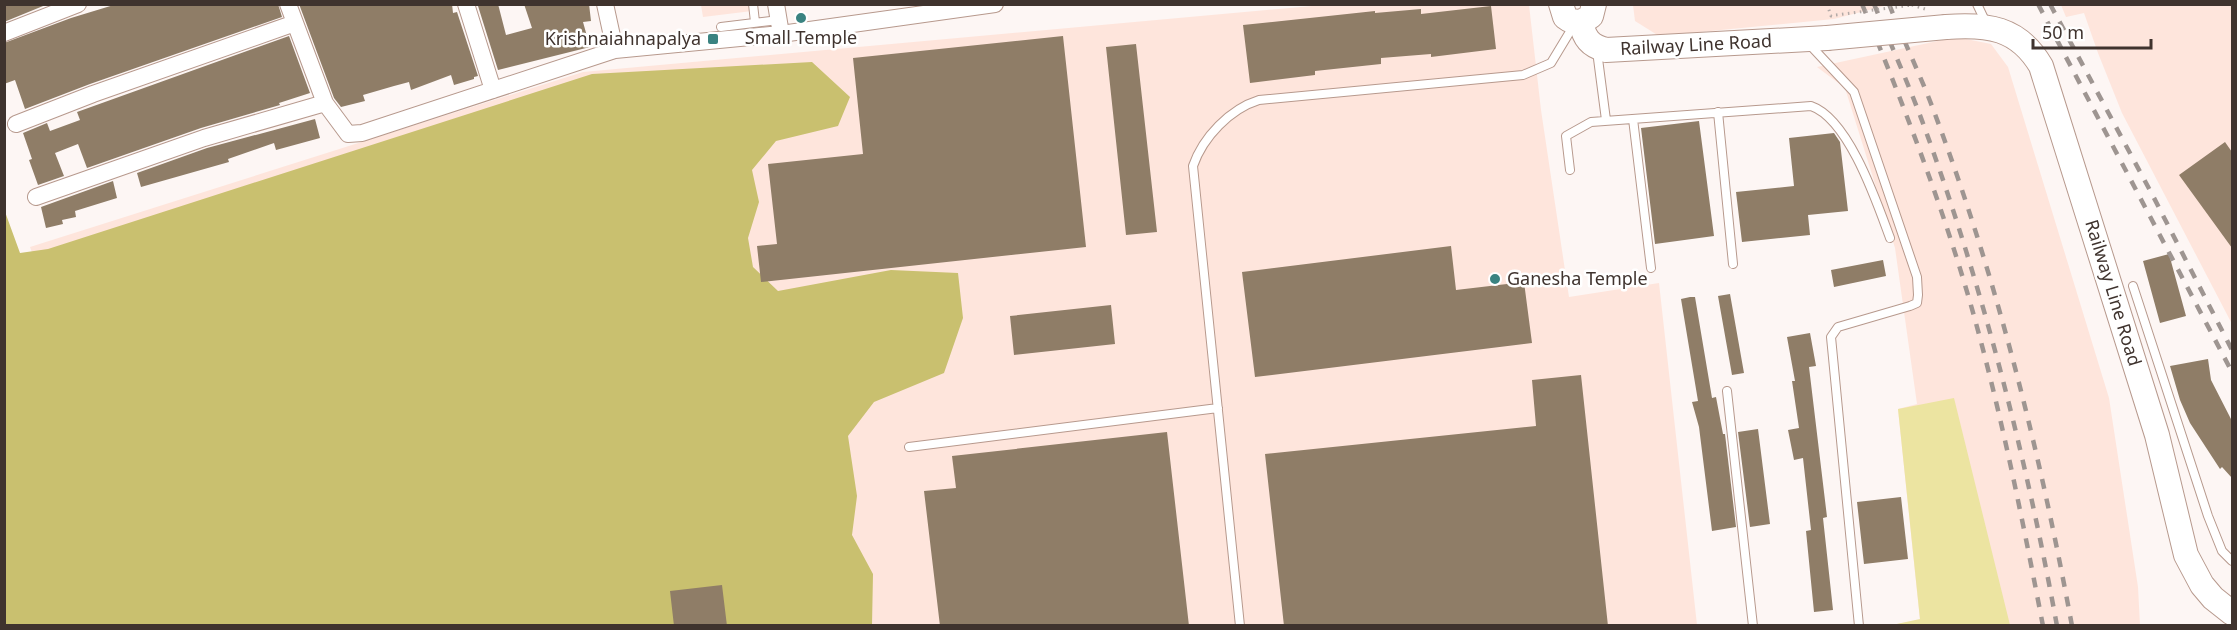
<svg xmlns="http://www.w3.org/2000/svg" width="2237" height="630" viewBox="0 0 2237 630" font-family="'Noto Sans',sans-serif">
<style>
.built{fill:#fee5dc}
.green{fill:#ece4a1}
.forest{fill:#c9c06f}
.building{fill:#8f7d67}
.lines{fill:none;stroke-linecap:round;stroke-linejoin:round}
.service-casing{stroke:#b7998d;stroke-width:10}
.minor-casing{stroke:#b7998d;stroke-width:18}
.secondary-casing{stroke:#b7998d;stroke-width:26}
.path{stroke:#b3aaa7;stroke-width:3;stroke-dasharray:1.5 4.5;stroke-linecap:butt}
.service{stroke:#fff;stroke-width:8}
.minor{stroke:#fff;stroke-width:16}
.secondary{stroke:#fff;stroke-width:24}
.rail{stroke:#9e9591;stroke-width:4.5;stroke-dasharray:10 10;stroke-linecap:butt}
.secondary-bridge-casing{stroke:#b7998d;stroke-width:26;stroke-linecap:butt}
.path-bridge{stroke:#b3aaa7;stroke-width:3;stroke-dasharray:1.5 4.5;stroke-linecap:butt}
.secondary-bridge{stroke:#fff;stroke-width:24}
.poi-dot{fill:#3a8381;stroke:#fff;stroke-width:2}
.labels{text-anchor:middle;stroke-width:5;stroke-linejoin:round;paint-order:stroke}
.poi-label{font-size:18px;fill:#3f332e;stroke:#fff}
.street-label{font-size:18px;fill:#3f332e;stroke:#fff}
</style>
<rect width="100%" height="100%" fill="#fdf6f4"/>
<path class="built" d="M701,5H752V11L703,17Z
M1323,5H1529L1541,110L1569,297L1659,283L1697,625H167L30,247L583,72Z
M1633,5H1888L1834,19L1659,36L1635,21Z
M2061,5H2232V324L2122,113L2098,53L2084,13L2066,17Z
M1956,37L1991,44L2008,67L2109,398L2138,587L2140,625H1892L1920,620L1898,409L1917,404L1895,248L1845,88L1817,67Z"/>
<path class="green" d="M1954,398L2010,625H1892L1920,619L1898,409Z"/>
<path class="forest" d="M812,62L850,97L838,126L776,141L752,170L759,202L748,238L753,267L778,291L891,270L958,273L963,318L944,373L874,402L848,436L857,496L852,535L873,574L872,625H5L4,209L20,253L48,249L592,74Z"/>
<path class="building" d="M4,4H48L4,22Z
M117,4H278L282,17L90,84L25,109L15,80L4,84V43L71,18Z
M299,4H452L453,13L457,12L478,76L474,77V79L454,85L451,75L411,90L409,82L394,86L363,95L365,101L341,107L334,98Z
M483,4H498L506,35L532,28L524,4H589L591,21L583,22L590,47L498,70L478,6Z
M1491,6L1496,49L1431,57V54L1381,58V64L1315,71V75L1250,83L1243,25L1375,11V13L1421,9V14Z
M289,36L310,93L279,103L280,105L201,128L87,168L78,144L55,153L64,176L38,185L29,160L32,159L23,133L47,123L50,131L80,120L77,112Z
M1063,36L1086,247L761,282L757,246L777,244L768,164L863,154L853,58Z
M1136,44L1157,232L1126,235L1106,47Z
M315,119L320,138L276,150L274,143L228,159L229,162L141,187L137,173L207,148Z
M1699,121L1714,236L1655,244L1641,128Z
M1834,133L1840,142L1848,211L1808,215L1810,235L1742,242L1736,192L1794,186L1789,138Z
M2225,142L2232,152V248L2179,175Z
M113,181L117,198L75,211L76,217L62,220L63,224L46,228L41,207Z
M1451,246L1456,290L1524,282L1532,343L1255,377L1242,272Z
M2169,254L2186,316L2160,323L2143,261Z
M1883,260L1886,276L1834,287L1831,270Z
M1730,294L1744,373L1732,375L1718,296Z
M1690,297H1695L1712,398L1716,397L1723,434H1725L1736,527L1712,531L1699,427L1692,402L1698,401L1681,299Z
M1111,305L1115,344L1014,355L1010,316Z
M1810,333L1816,366L1809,367L1827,517L1823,518L1833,610L1814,612L1806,531L1811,530L1803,458L1794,460L1788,430L1799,428L1792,381H1795L1787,337Z
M2208,359L2211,380L2232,421V478L2222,467L2220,469L2190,423L2180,400L2170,366Z
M1581,375L1608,626H1284L1265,454L1536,426L1532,380Z
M1758,429L1770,524L1750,527L1738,432Z
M1167,432L1189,626H940L924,491L956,488L952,456Z
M1901,497L1908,559L1864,564L1857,502Z
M722,585L727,626H674L670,591Z"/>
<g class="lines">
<g class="service-casing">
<path id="service" d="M753,4L755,22
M1977,4L1987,25
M721,27L779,20
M1809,44L1854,92L1917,277L1918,295L1917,303L1910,306L1838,327L1831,337L1859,626
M1597,51L1606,120
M1718,112L1733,264
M1633,119L1651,268
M1570,170L1566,136L1591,122L1811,106C1849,119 1877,203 1890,238
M2133,286L2208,516L2222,551L2232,561
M1727,391L1753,626
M909,447L1218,408
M1240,626L1193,166C1203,137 1230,109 1259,100L1523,75L1551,63L1574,25"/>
</g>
<g class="minor-casing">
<path id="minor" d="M288,4L325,103L348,134L362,133L615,50L781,34L995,4
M466,4L493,90
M605,4L615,50
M776,4L781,34
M4,33L78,4
M16,124L93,94L295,23
M36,197L204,138L325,103"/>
</g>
<g class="secondary-casing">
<path id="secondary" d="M1561,4L1565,17C1574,24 1582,23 1591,16L1594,4
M1581,22C1584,38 1590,46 1606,50L1827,38
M1946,27C1987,24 2018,27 2041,66L2157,435L2186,555L2202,585L2213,598L2232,613"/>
</g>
<path class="path" d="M1827,4L1831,16L1836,15
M1912,5L1925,9"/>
<use href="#service" class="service"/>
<use href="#minor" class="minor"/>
<use href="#secondary" class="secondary"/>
<path class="rail" d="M1862,4C1904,106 1944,209 1974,316C2002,417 2023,522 2043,626
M1874,4C1891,45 1909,85 1924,126C1983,288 2026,456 2057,626
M1889,4C1902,37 1917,68 1930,101C1995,271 2039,447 2072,626
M2038,4L2232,372
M2050,4L2153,196L2232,350"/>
<g class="secondary-bridge-casing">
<path id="secondary-bridge" d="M1827,38L1946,27"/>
</g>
<path class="path-bridge" d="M1836,15L1912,5"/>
<use href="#secondary-bridge" class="secondary-bridge"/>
</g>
<g class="poi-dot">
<circle cx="801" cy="18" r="6"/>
<rect x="707" y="33" width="12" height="12" rx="3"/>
<circle cx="1495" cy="279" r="6"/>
</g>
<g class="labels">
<g class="poi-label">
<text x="801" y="44">Small Temple</text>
<text x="701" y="45" text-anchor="end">Krishnaiahnapalya</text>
<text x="1507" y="285" text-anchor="start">Ganesha Temple</text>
</g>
<g class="street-label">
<text transform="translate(1696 45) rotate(-3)" y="6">Railway Line Road</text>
<text transform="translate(2113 293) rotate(73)" y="6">Railway Line Road</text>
</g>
</g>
<rect width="2237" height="630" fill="none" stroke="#3f332e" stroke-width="12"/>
<path d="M2033 39v9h118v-9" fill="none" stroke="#3f332e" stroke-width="3"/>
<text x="2042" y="39" font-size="18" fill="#3f332e" stroke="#ffffff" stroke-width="4.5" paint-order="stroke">50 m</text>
</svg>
